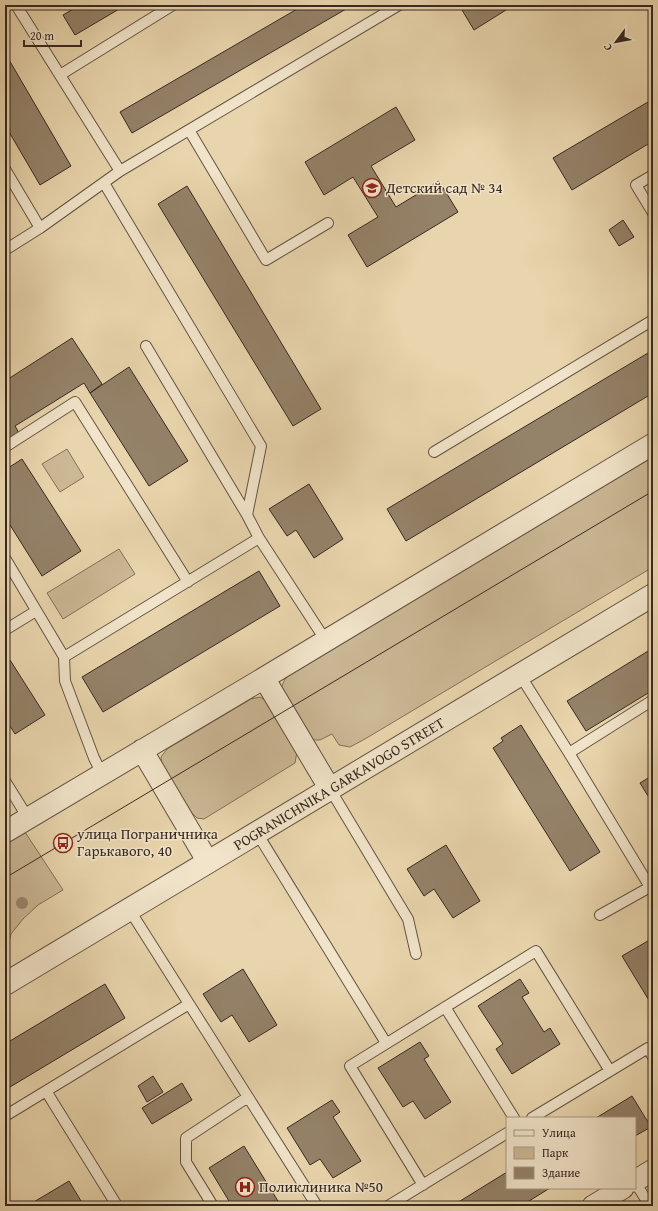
<svg xmlns="http://www.w3.org/2000/svg" width="658" height="1211" viewBox="0 0 658 1211" font-family="'Gentium Book Plus',serif">
<style>
.green{fill:#cbb895;stroke:#82705a}
.building{fill:#948269;stroke:#382920}
.lines{fill:none;stroke-linecap:round;stroke-linejoin:round}
.service-casing{stroke:#645443;stroke-width:12}
.minor-casing{stroke:#645443;stroke-width:23}
.tertiary-casing{stroke:#645443;stroke-width:24}
.service{stroke:#f1e4ca;stroke-width:10}
.minor{stroke:#f1e4ca;stroke-width:21}
.tertiary{stroke:#f1e4ca;stroke-width:22}
.tram{stroke:#382920;stroke-width:1}
.tree{fill:#98866c}
.labels{text-anchor:middle;stroke-width:3;stroke-linejoin:round;paint-order:stroke}
.poi-label{font-size:15px;fill:#382920;stroke:#f1e4ca;text-anchor:start}
.street-label{font-size:15px;fill:#382920;stroke:#f1e4ca}
</style>
<rect width="100%" height="100%" fill="#e9d5ad"/>
<filter id="stains"><feTurbulence type="fractalNoise" baseFrequency=".005" numOctaves="4"/><feColorMatrix values="0 0 0 0 .2 0 0 0 0 .09 0 0 0 0 .02 0 0 0 .5 -.17"/></filter>
<radialGradient id="worn" r=".72"><stop offset=".6" stop-color="#630" stop-opacity="0"/><stop offset="1" stop-color="#630" stop-opacity=".3"/></radialGradient>
<path class="green" d="M67,449L84,477L60,492L42,464Z
M653,457V567L365,739L350,747L339,745L332,734L320,740H311L281,688L285,679L290,675Z
M119,549L135,574L63,619L47,593Z
M260,697L268,702L297,751L295,763L204,819L197,818L192,813L162,764L161,757L167,749L251,699Z
M25,832L63,890L38,905L23,919L11,934L5,959V845Z"/>
<path class="building" d="M80,5H126L75,35L63,15Z
M304,5H353L132,133L120,112Z
M469,5H514L474,30L462,10Z
M5,53L71,166L40,185L5,125Z
M653,99V141L572,190L553,158Z
M396,107L415,140L371,166L396,207L439,181L458,212L367,267L348,235L378,217L353,177L324,195L305,162Z
M187,186L321,409L293,426L158,204Z
M623,220L634,237L619,246L609,230Z
M72,338L102,384L90,393L84,383L15,426L20,435L7,444L5,441V381Z
M653,350V393L406,541L387,509Z
M129,367L188,461L149,486L90,393Z
M22,459L81,551L42,576L5,517V470Z
M309,484L343,539L314,558L296,530L287,536L269,509Z
M259,571L280,606L103,712L82,677Z
M653,648V690L586,731L567,701Z
M10,660L45,715L15,734L5,718V663Z
M521,725L600,852L570,871L493,748L503,741L501,738Z
M653,775V793L648,796L640,783Z
M446,845L480,901L453,918L434,889L424,896L407,869Z
M653,938V1007L622,956Z
M243,969L277,1025L249,1042L232,1015L221,1022L203,994Z
M520,979L529,993L522,997L544,1032L550,1028L560,1044L512,1074L496,1049L503,1044L478,1006Z
M105,984L125,1018L5,1090V1044Z
M420,1042L429,1056L424,1059L451,1102L425,1119L413,1101L403,1107L378,1068Z
M153,1076L163,1092L147,1102L138,1086Z
M182,1083L192,1100L152,1124L142,1108Z
M632,1096L651,1127L635,1136V1118H596Z
M332,1100L340,1112L333,1117L361,1161L333,1178L320,1159L310,1165L287,1128Z
M244,1146L281,1206H232L209,1168Z
M507,1172V1188H550L521,1206H452Z
M69,1181L84,1206H27Z"/>
<g class="lines">
<g class="service-casing">
<path id="service" d="M16,5L120,171
M60,75L173,5
M189,130L266,260L328,223
M5,169L40,228
M653,175L636,185L653,213
M104,183L261,446L247,515L259,538L326,641
M5,250L40,228L120,171L399,5
M146,346L247,515
M5,447L75,402L188,582
M434,452L653,320
M5,558L64,657
M5,630L36,611
M520,675L569,753L653,892
M569,753L653,700
M102,774L94,758L65,681L64,657L259,538
M5,781L28,818
M330,789L408,919L416,954
M257,833L386,1043
M129,909L248,1097L186,1138V1162L213,1206
M600,915L650,887
M445,1007L514,1118
M46,1091L116,1204L114,1206
M248,1097L317,1206
M5,1116L189,1004
M532,1118L648,1048L653,1057
M635,1182L650,1206
M423,1185L350,1066L536,951L610,1071
M388,1206L507,1133"/>
</g>
<g class="minor-casing">
<path id="minor" d="M264,678L330,789
M142,750L208,862
M5,832L264,678L653,444
M635,1181L653,1170
M593,1206L623,1188"/>
</g>
<g class="tertiary-casing">
<path id="tertiary" d="M5,984L653,595"/>
</g>
<use href="#service" class="service"/>
<use href="#minor" class="minor"/>
<use href="#tertiary" class="tertiary"/>
<path class="tram" d="M5,878L653,491"/>
</g>
<circle class="tree" cx="22" cy="903" r="6"/>
<defs>
<g id="school-ring" transform="scale(1)"><circle r="9.5" fill="#f1e4ca" stroke="#8f2418" stroke-width="1.5"/><path d="M0-5L7-2L0 1L-7-2ZM-4 1L0 2.5L4 1V4Q0 6-4 4Z" fill="#8f2418"/></g>
<g id="bus-ring" transform="scale(1)"><circle r="9.5" fill="#f1e4ca" stroke="#8f2418" stroke-width="1.5"/><path d="M-5-6H5V4H4V6H2V4H-2V6H-4V4H-5ZM-3.5-4V0h7V-4ZM-3.5 1.2v1.5H-2V1.2ZM2 1.2v1.5H3.5V1.2Z" fill="#8f2418"/></g>
<g id="hospital-ring" transform="scale(1)"><circle r="9.5" fill="#f1e4ca" stroke="#8f2418" stroke-width="1.5"/><path d="M-5-5h3v3.5h4V-5h3V5h-3V1.5h-4V5h-3Z" fill="#8f2418"/></g>
</defs>
<g fill-rule="evenodd">
<use href="#school-ring" x="372" y="188"/>
<use href="#bus-ring" x="63" y="843"/>
<use href="#hospital-ring" x="245" y="1187"/>
</g>
<g class="labels">
<g class="poi-label">
<text x="386" y="193">Детский сад № 34</text>
<text x="77" y="839">улица Пограничника<tspan x="77" dy="17">Гарькавого, 40</tspan></text>
<text x="259" y="1192">Поликлиника №50</text>
</g>
<g class="street-label">
<text transform="translate(339 784) rotate(-31)" y="5">POGRANICHNIKA GARKAVOGO STREET</text>
</g>
</g>
<rect width="658" height="1211" fill="none" stroke="#e9d5ad" stroke-width="20"/>
<rect x="6" y="6" width="646" height="1199" fill="none" stroke="#382920" stroke-width="2"/>
<rect x="10" y="10" width="638" height="1191" fill="none" stroke="#382920"/>
<rect x="506" y="1117" width="130" height="72" fill="#f1e4ca" stroke="#a79986"/>
<rect x="514" y="1130" width="20" height="6" fill="#f1e4ca" stroke="#a79986"/>
<text x="542" y="1137" font-size="12" fill="#382920">Улица</text>
<rect x="514" y="1147" width="20" height="12" fill="#cbb895" stroke="#a79986"/>
<text x="542" y="1157" font-size="12" fill="#382920">Парк</text>
<rect x="514" y="1167" width="20" height="12" fill="#948269" stroke="#a79986"/>
<text x="542" y="1177" font-size="12" fill="#382920">Здание</text>
<g transform="translate(616 42) rotate(238)" stroke="#f1e4ca" stroke-width="3" paint-order="stroke">
<path d="M0-3L7 15L0 10L-7 15Z" fill="#382920"/>
<text y="-6" font-size="11" font-weight="bold" text-anchor="middle" fill="#382920">С</text>
</g>
<path d="M24 40v6h57v-6" fill="none" stroke="#382920" stroke-width="2"/>
<text x="30" y="40" font-size="12" fill="#382920" stroke="#f1e4ca" stroke-width="3" paint-order="stroke">20 m</text>
<rect width="100%" height="100%" filter="url(#stains)"/>
<rect width="100%" height="100%" fill="url(#worn)"/>
</svg>
